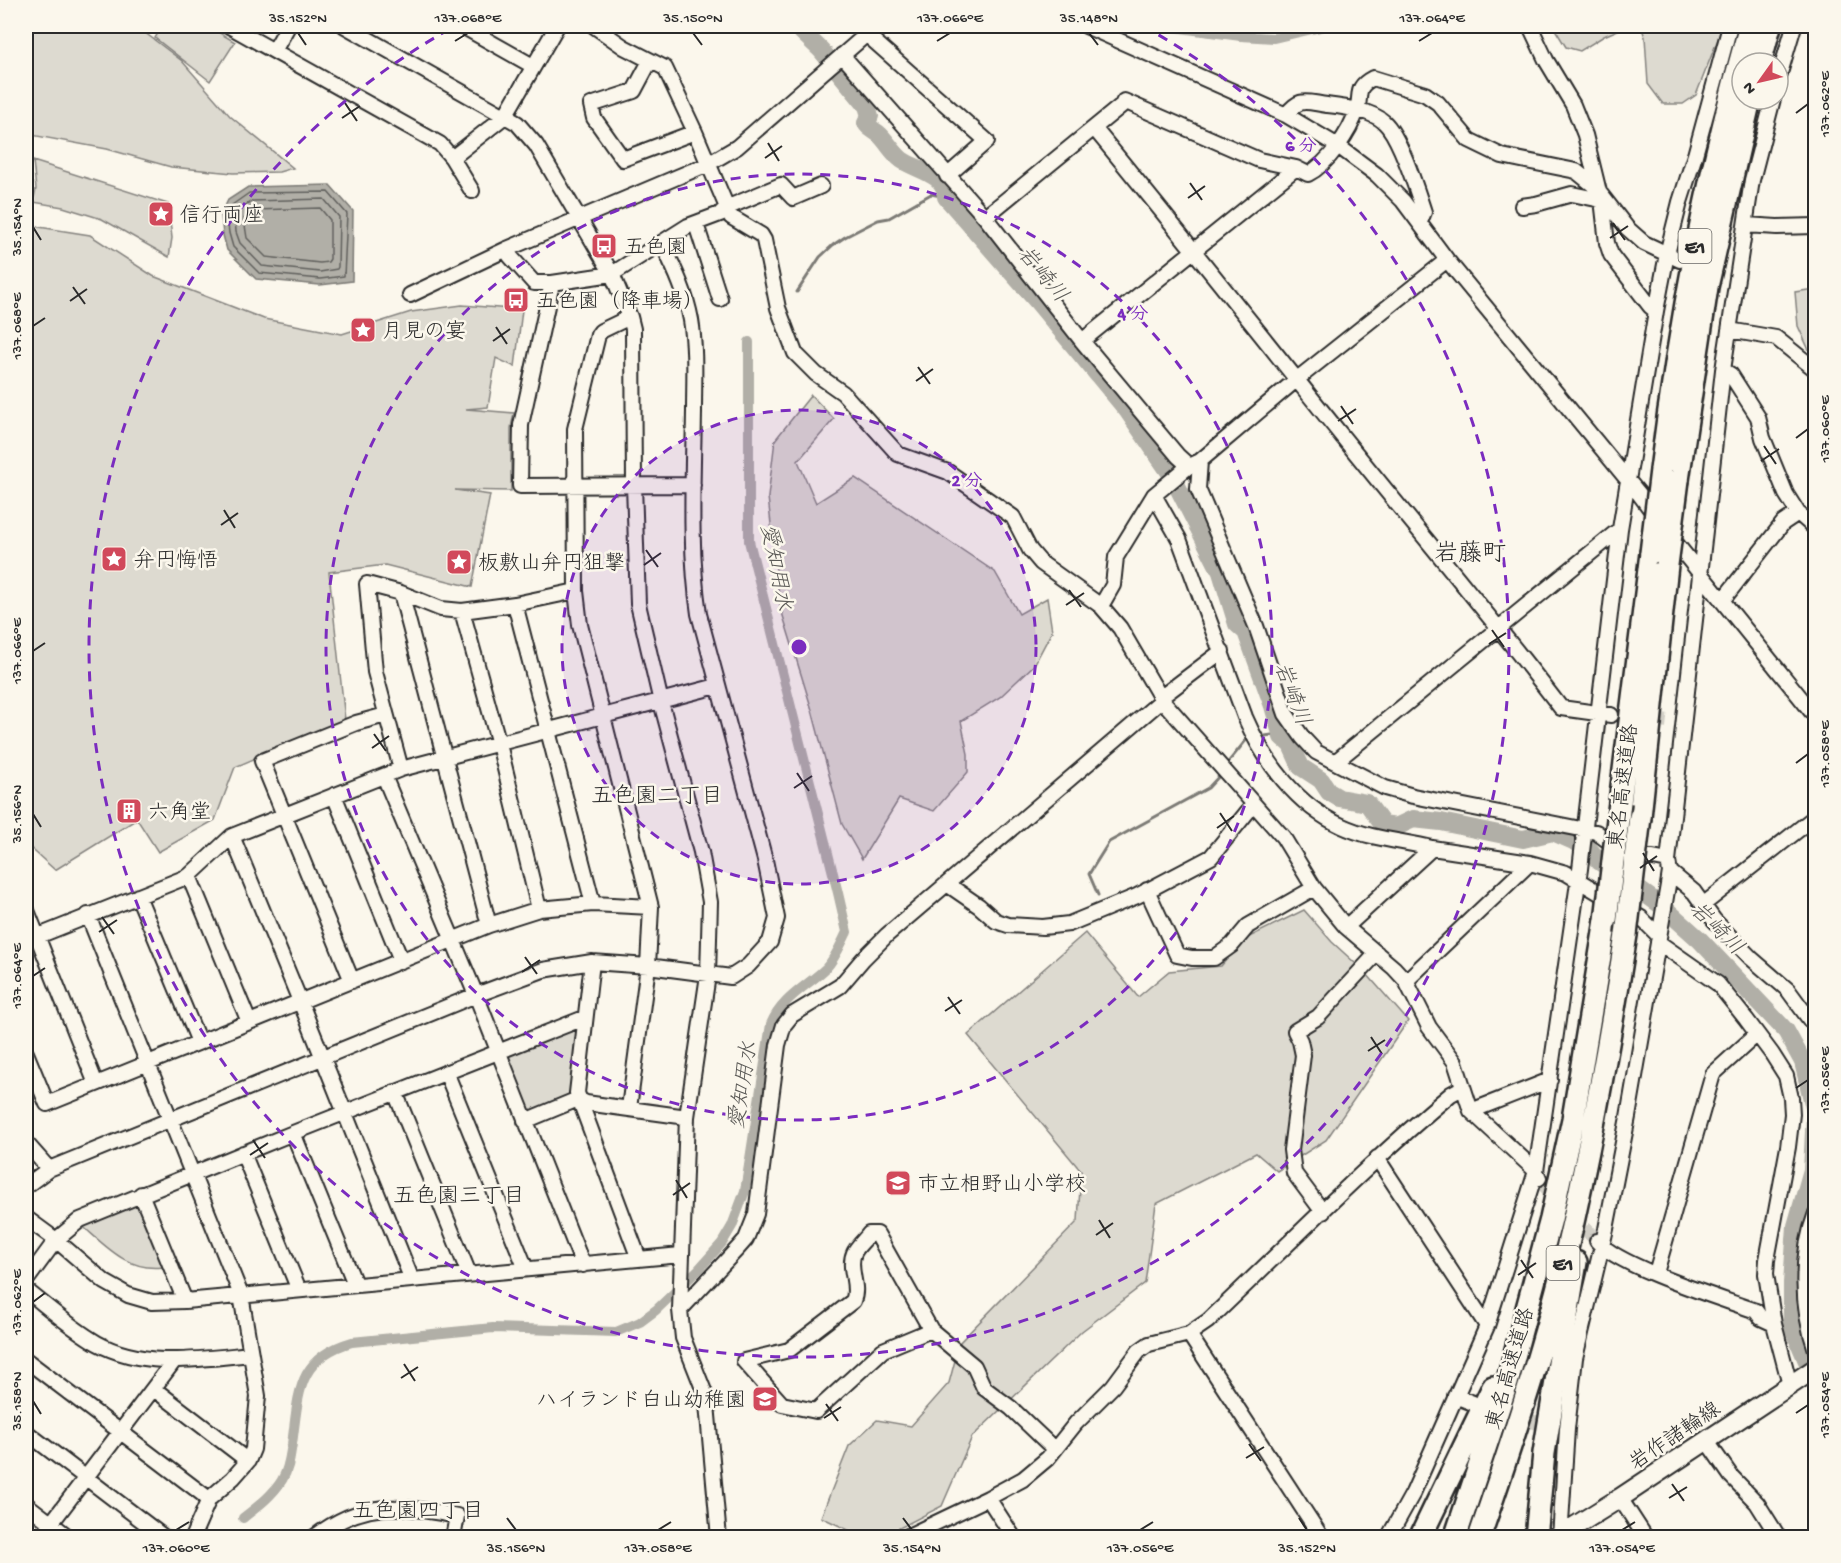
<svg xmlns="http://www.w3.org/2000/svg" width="1841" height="1563" viewBox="0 0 1841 1563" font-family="'Gochi Hand','Klee One',sans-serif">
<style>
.green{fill:#dddad0;stroke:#84827e;stroke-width:1.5}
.water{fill:#b1afa7;stroke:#7b7a75;stroke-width:1.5}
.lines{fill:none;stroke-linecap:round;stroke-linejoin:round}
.shore{stroke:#61605d;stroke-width:1.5}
.stream{stroke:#7b7a75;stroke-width:3}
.canal{stroke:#b1afa7;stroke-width:10}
.river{stroke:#b1afa7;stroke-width:18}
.minor-tunnel{stroke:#d1cec5;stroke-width:14;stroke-dasharray:14 7;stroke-linecap:butt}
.minor-casing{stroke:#2b2b2b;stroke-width:18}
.major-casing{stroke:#2b2b2b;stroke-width:22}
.highway-casing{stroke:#2b2b2b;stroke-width:26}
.minor{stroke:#fbf7ec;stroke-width:14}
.major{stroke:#fbf7ec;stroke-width:18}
.highway{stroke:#fbf7ec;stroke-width:21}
.highway-bridge-casing{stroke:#2b2b2b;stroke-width:26;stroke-linecap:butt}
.highway-bridge{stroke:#fbf7ec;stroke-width:21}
.ticks{fill:none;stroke:#2b2b2b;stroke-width:2}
.ring{fill:none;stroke:#7b2cbf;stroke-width:3;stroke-dasharray:10 8}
.labels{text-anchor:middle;stroke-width:5;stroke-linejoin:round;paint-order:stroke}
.shield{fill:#fbf7ec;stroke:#696865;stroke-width:1.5}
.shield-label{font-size:20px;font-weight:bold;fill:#2b2b2b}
.poi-label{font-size:21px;fill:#2b2b2b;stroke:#fbf7ec;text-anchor:start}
.street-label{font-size:21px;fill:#2b2b2b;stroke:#fbf7ec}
.water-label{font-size:22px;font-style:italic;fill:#5a5956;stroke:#fbf7ec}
.neighbourhood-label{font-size:22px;fill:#2b2b2b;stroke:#fbf7ec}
.quarter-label{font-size:24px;fill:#2b2b2b;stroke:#fbf7ec}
.centre{fill:#7b2cbf;stroke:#fbf7ec;stroke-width:3}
.ring-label{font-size:18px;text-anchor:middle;font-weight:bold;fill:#7b2cbf;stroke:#fbf7ec;stroke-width:5;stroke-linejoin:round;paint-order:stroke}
.neatline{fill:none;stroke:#2b2b2b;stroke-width:2}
.ticks-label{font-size:15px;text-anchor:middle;fill:#2b2b2b}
</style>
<rect width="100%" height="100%" fill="#fbf7ec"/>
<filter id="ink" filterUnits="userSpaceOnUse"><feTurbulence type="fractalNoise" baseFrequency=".0167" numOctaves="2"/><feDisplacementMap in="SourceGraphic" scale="12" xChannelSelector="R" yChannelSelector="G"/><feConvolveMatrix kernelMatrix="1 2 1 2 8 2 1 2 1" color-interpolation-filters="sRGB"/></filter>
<g filter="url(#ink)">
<path class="green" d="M26,26H136L182,61L230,116L293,168L279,172L233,173L171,167L107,149L26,134Z
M162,26H208L235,42L210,81L155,38Z
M1553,26H1627L1604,36L1580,51L1566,47Z
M1641,26H1723L1696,95L1683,104H1663L1648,84L1645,37Z
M33,161L168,204L172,238L169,257L102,219L63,207L33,202L36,189Z
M26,225L90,235L153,276L264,319L342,334L411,312L462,305L522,310L515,367L496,358L488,407L466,409L514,413L511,428V491L455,490L490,495L472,587L385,565L329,572L345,720L235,767L215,820L158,852L137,819L55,870L26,844Z
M1815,289H1816L1815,350H1809L1798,326L1795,292Z
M811,395L834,419L798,461L816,503L855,478L995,572L1019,614L1047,598L1052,631L1034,665L1000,697L961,721L968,754V772L934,811L899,799L862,859L842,824L812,710L780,606L768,497L775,440Z
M1304,910L1332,942L1366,973L1408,1021L1326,1140L1277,1171L1256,1153L1156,1204L1145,1283L1082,1331L972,1437L942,1506L882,1537H863L821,1517L849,1446L877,1420L911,1426L949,1383L960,1342L1078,1221L1081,1171L968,1035L1085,933L1138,997L1169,971L1221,966L1243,940Z
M581,1022L570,1095L527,1117L502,1054Z
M136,1201L163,1267C127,1272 105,1245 79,1223Z"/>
<path class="water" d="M330,185L353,211L352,281L320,285L256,279L227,250L223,235L221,215L228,200L248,187Z"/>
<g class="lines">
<path class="shore" d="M328,192L347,214L344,276L320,279L259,273L233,247L229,233L227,216L232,205L249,193Z
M324,199L339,217L338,267L337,269L320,272L262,266L240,243L236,232L235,218L238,210L252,201Z
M320,208L330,220V259L328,262L320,263L266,257L247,238L244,219L255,210Z"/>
<path class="stream" d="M797,292L820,257L833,245L845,237L878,220L889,218L931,194L946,197
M1258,737L1272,735L1282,737
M1226,765L1247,739L1252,738
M1098,895L1089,874L1109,842L1208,788L1221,774"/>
<path class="canal" d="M1165,26L1241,36L1274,38L1325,26
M243,1518C257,1507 273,1495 282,1480C289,1469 290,1456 292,1444C299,1395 296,1358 352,1342L493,1328L616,1332L640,1322L656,1310L698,1270L722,1243L732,1226L745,1191L771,1024C782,998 806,987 826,968C835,959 841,944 847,932L838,893L749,541V342"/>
<path class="river" d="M796,26L821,50L867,106L870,116L866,123C869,129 875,130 880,135C888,143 893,153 902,160C916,170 947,174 946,197L1037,301L1127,410L1159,457L1171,474L1221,572L1237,624L1246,632L1273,706L1282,737L1291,745L1301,767L1321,780L1329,792L1339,798L1367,803L1383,825L1396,827L1413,819L1441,822L1523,839L1553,832L1587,847L1600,862L1662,906L1700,940L1786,1031L1803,1062L1815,1112L1812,1170L1796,1226L1792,1283V1326L1816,1382"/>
<path class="minor-tunnel" d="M1611,715L1669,721
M1541,1182L1596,1240
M1490,1408L1554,1428"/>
<g class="minor-casing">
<path id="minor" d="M229,26L440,144L452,158L472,191
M345,26L517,123L536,145L612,274L630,317L633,329L634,485L638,604L661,702L701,852L710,902L708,975L687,1117L680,1310L683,1338L704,1391L707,1404L719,1538
M462,26L533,66
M594,26L624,47L665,68L695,132L731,217L761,235L764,240L778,308L795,353L816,374L843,393L898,454L948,472L1013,517L1030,550L1041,563L1101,606L1120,628L1162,700L1283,837L1314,888L1346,927L1394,968L1406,981L1429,1027L1455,1062L1471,1111L1536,1171L1539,1178
M857,26L987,141L947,176
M1086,26L1286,115L1338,146L1377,175L1403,201L1447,260L1640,495L1657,518
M1530,26L1546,60L1573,105L1585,135L1599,192L1627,228L1644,243L1680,260
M274,51L288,26
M842,55L985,217L1082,341L1178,456L1189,466
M650,61L634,91L591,105L594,118L623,159L695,132
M1778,80L1794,26
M1286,115C1300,97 1305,102 1327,105C1344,107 1371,110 1384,122C1400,136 1417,191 1424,212L1420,222
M1094,128C1178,230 1259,333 1342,436C1415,527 1490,615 1561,708L1611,715
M452,158L505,116L557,26
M1522,206L1536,204L1572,194L1606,201L1603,208L1607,243L1611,255L1650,306L1656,311
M985,217L1122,105L1124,101L1259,160L1296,168L1308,174C1328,164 1350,132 1357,110C1362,94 1354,88 1373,78L1425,94L1438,103L1469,140L1502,156L1576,171L1597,188
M696,224L720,299
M1746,225L1777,227L1816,226
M507,249L510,256L534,283H552L612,274L688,226L720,214L726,208L781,185L793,198L821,186
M552,283L521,425L520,486L693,485
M410,295L507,249L708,164L737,147L876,26
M1729,330L1776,338L1816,370
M1082,341L1296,168
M1723,370L1731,375L1758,417L1763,438L1786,494L1798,513L1816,529
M1200,461L1198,489L1256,626L1286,714L1303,738L1316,752L1385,788L1413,796L1596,832L1619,849L1639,858H1653L1668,861
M1154,495L1179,539L1245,717C1264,761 1297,806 1342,826C1370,839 1403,841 1432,848
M1670,536L1816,717
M401,593L489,925
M1722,601L1783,523L1798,513
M515,604L593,904
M1101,606L1113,585L1116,557L1154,495L1189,466L1200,461L1296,380L1447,260
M462,611L499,744L539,909
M1335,762L1620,529
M401,769L375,672L367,584L401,593L441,609L462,611L515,604L576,591
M384,776L476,995L583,1265
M334,795L401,960
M232,836L300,1001L412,1280
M1670,872L1694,892L1714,920L1751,958L1788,990L1810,1020L1816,1017
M189,876L249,1022
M947,884L979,906L996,921L1008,925L1043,927L1069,924L1137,896L1211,857L1253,805
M1147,890L1177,955L1192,958H1214L1232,945L1248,926L1314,888
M138,896L199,1042
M1704,904L1816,816
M26,908L96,1084
M88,915L241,1295L258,1396L253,1449L248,1461L233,1478L209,1499L192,1538
M1346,927L1432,848L1530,863L1566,873L1641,918L1659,936
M26,941L189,876L232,836L401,769L717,686
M1658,942L1718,984L1746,1019L1772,1054L1786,1076L1791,1098L1792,1114L1788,1147L1767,1260L1766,1274L1774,1324
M592,962L577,1093L639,1259
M352,981L262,761L356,723L386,715
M1406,981L1530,863
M26,1053L47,1104L489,925L539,909L593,904L651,907
M446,1072L526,1269
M395,1092L469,1274
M629,1108L648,966L651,907L580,625L576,591L575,429L598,335L601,331L630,317
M1471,1111L1550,1080
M525,1121L578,1099L586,1103L687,1117
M293,1133L355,1284
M26,1143L49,1169
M243,1153L299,1290
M1377,1158L1487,1326
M26,1186L49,1169L476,995L543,970L592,962L648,966L731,977L748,966L770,942L777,918L765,860L699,614C689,548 693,479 694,412C694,381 696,350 691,320C686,292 674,268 662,243
M141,1194L185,1301
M1323,1212L1294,1173L1291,1150L1303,1055L1300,1041L1295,1031L1318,1017L1377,953
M1816,1213C1800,1254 1801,1308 1816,1350
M26,1218L56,1240L105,1282L128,1295L152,1302L185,1301L681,1255
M1597,1241C1619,1267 1720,1298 1756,1311L1761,1318L1774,1324L1790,1385
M1656,1273L1713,1074L1757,1034
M26,1281L56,1240L80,1220L293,1133L584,1018
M26,1290C49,1308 71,1328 97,1343C144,1369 200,1359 251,1354
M680,1310L739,1247L746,1239L756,1214L778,1045L784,1025L792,1015L840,986L863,959L887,935L1162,700L1164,695L1222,651
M931,1330L883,1350L816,1411L782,1404L744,1361L789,1350L853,1301C860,1286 847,1268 854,1253C857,1246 865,1240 869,1234H877L931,1330L974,1366L984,1388L1011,1408L1054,1449
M1189,1334L1322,1538
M26,1360L209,1499
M154,1389L248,1461
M1455,1396L1473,1403
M26,1432L165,1538
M1706,1440L1731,1476L1757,1503L1779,1538
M988,1498L1014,1538
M1620,1498L1646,1538
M26,1504L70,1538
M40,1538L174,1361
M313,1538C364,1499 399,1505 457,1516L453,1538
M904,1538L988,1498L1023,1479L1048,1458L1076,1423L1113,1386L1139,1351L1149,1344L1189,1334L1208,1321C1288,1245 1366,1165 1451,1094L1462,1088
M1388,1538L1413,1493L1487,1326L1536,1171L1580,869L1620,529L1656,311L1667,254L1680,202L1695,155L1730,26
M1560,1538L1567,1429L1575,1358L1606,1229L1628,1117L1668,885L1670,872L1668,861L1723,370L1752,180L1773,99"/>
</g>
<g class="major-casing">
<path id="major" d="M1556,1538L1620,1498L1816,1368"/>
</g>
<g class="highway-casing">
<path id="highway" d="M1760,63L1770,26
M1661,470C1680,318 1707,173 1750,26
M1678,480L1707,287L1750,99
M1620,802L1651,553
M1640,817L1667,565
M1420,1538L1493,1387
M1455,1538L1507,1383L1551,1219L1573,1119L1606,920
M1479,1538C1509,1452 1538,1365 1560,1278C1588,1164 1608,1050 1626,935
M1536,1538L1544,1453L1576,1262"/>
</g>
<use href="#minor" class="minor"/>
<use href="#major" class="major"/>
<use href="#highway" class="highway"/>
<g class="highway-bridge-casing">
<path id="highway-bridge" d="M1651,553L1661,470
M1667,565L1678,480
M1606,920L1620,802
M1626,935L1640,817"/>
</g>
<use href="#highway-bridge" class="highway-bridge"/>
</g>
</g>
<path class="ticks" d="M298,33L306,45M693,33L702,45M1089,33L1098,45M455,41L468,33M937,41L950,33M1419,41L1432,33M345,103L357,121M1796,113L1808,104M342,118L360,106M768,143L779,161M765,158L782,146M1190,183L1202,200M1188,198L1205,186M1613,223L1625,240M33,227L41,240M1610,238L1628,226M73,287L85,304M70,301L87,289M33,326L45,318M496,327L507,344M493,341L510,329M918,367L930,384M916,381L933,369M1341,406L1353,424M1338,421L1356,409M1796,438L1808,429M1764,446L1776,464M1761,461L1779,449M224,510L235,528M221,525L238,513M646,550L658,567M644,565L661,553M1069,590L1081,607M1066,605L1084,593M1492,630L1504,647M1489,644L1506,633M33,651L45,643M374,734L386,751M372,748L389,736M1796,763L1808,754M797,773L809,791M794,788L812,776M1220,813L1232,831M33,814L41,827M1217,828L1234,816M1643,853L1654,871M1640,868L1657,856M102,917L114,934M99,932L117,920M525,957L537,974M522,972L540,960M33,976L45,968M948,997L960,1014M945,1011L962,1000M1371,1037L1382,1054M1368,1051L1385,1040M1796,1088L1808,1080M253,1140L265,1158M250,1155L268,1143M676,1180L687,1198M673,1195L690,1183M1099,1220L1110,1238M1096,1235L1113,1223M1521,1260L1533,1278M1518,1275L1536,1263M33,1302L45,1293M404,1364L415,1381M401,1378L418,1367M33,1401L41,1414M826,1404L838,1421M1796,1413L1808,1405M824,1418L841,1407M1249,1444L1261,1461M1246,1458L1264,1447M1672,1484L1684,1501M1669,1498L1687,1487M507,1518L516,1530M903,1518L912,1530M1299,1518L1307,1530M176,1530L189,1522M658,1530L671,1522M1140,1530L1153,1522M1622,1530L1635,1522"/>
<circle cx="799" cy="647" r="237" fill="#7b2cbf" fill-opacity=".12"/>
<g class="ring">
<circle cx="799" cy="647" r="237"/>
<circle cx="799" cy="647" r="473"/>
<path d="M1143 26A710 710 0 1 1 455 26"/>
</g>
<defs>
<g id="sight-square" transform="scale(1.35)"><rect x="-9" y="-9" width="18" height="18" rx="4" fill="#d1495b" stroke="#fbf7ec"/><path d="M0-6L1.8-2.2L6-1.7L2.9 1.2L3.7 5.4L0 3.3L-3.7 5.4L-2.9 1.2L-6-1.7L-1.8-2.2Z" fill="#fff"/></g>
<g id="bus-square" transform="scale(1.35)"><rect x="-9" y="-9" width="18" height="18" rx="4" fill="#d1495b" stroke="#fbf7ec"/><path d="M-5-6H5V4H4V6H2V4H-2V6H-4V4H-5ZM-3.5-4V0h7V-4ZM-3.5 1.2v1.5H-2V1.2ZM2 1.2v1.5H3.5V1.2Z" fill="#fff"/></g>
<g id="building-square" transform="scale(1.35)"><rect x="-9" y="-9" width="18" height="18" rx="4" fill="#d1495b" stroke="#fbf7ec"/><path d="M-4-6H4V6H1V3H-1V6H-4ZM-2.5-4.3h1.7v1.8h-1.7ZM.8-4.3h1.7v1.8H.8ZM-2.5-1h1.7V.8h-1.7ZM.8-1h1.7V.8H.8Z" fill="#fff"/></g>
<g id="school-square" transform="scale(1.35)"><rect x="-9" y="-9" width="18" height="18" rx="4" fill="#d1495b" stroke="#fbf7ec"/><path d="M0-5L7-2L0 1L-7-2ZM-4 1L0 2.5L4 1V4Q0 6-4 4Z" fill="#fff"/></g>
</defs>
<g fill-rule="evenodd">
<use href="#sight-square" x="161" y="214"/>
<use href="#bus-square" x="604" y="246"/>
<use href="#bus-square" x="516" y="300"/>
<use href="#sight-square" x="363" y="330"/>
<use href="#sight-square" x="114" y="559"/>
<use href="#sight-square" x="459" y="562"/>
<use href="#building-square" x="129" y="811"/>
<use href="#school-square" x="898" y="1183"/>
<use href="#school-square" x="765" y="1399"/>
</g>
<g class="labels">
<g class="shield">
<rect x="1678.5" y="229" width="33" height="34" rx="4.5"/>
<rect x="1546.5" y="1246" width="33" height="34" rx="4.5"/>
</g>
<g class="shield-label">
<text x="1695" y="253">E1</text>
<text x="1563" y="1270">E1</text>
</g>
<g class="poi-label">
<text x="180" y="221">信行両座</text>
<text x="624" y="253">五色園</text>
<text x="536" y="307">五色園（降車場）</text>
<text x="382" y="337">月見の宴</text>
<text x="134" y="566">弁円悔悟</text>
<text x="478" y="569">板敷山弁円狙撃</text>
<text x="148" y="818">六角堂</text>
<text x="918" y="1190">市立相野山小学校</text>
<text x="746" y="1406" text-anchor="end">ハイランド白山幼稚園</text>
</g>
<g class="street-label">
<text transform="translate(1622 786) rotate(-83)" y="7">東名高速道路</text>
<text transform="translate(1509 1368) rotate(-74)" y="7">東名高速道路</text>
<text transform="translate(1674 1435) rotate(-34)" y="7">岩作諸輪線</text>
</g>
<g class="water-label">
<text transform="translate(1044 273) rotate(50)" y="8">岩崎川</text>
<text transform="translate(778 567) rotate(79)" y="8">愛知用水</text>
<text transform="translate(1294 693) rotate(69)" y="8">岩崎川</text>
<text transform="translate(1718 927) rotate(44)" y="8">岩崎川</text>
<text transform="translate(741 1085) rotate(-81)" y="8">愛知用水</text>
</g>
<g class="neighbourhood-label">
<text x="657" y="802">五色園二丁目</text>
<text x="459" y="1202">五色園三丁目</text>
<text x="418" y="1517">五色園四丁目</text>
</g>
<g class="quarter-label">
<text x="1470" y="560">岩藤町</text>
</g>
</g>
<circle cx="799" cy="647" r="9" class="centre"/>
<g class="ring-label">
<text x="1301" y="151">6 分</text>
<text x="1133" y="319">4 分</text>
<text x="967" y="486">2 分</text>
</g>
<rect width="1841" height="1563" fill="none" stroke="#fbf7ec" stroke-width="66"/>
<g transform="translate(1760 81) rotate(236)"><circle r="28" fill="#fbf7ec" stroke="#a8a59f" stroke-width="1.5"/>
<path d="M0-4.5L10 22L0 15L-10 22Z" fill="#d1495b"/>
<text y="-9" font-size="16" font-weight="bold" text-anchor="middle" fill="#2b2b2b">N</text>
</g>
<rect x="33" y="33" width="1775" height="1497" class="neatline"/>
<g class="ticks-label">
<text x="298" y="22">35.152°N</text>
<text x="468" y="22">137.068°E</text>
<text x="693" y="22">35.150°N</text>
<text x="950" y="22">137.066°E</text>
<text x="1089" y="22">35.148°N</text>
<text x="1432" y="22">137.064°E</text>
<text transform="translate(1824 104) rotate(-90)" y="5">137.062°E</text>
<text transform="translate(16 227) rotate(-90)" y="5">35.154°N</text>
<text transform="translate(16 326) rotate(-90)" y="5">137.068°E</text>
<text transform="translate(1824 429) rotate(-90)" y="5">137.060°E</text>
<text transform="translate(16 651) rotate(-90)" y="5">137.066°E</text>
<text transform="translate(1824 754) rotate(-90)" y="5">137.058°E</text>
<text transform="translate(16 814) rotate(-90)" y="5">35.156°N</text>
<text transform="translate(16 976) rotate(-90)" y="5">137.064°E</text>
<text transform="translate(1824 1080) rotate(-90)" y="5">137.056°E</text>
<text transform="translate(16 1302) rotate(-90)" y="5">137.062°E</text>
<text transform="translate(16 1401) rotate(-90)" y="5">35.158°N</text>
<text transform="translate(1824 1405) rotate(-90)" y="5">137.054°E</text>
<text x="176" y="1552">137.060°E</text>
<text x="516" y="1552">35.156°N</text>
<text x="658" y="1552">137.058°E</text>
<text x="912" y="1552">35.154°N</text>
<text x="1140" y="1552">137.056°E</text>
<text x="1307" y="1552">35.152°N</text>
<text x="1622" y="1552">137.054°E</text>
</g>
</svg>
